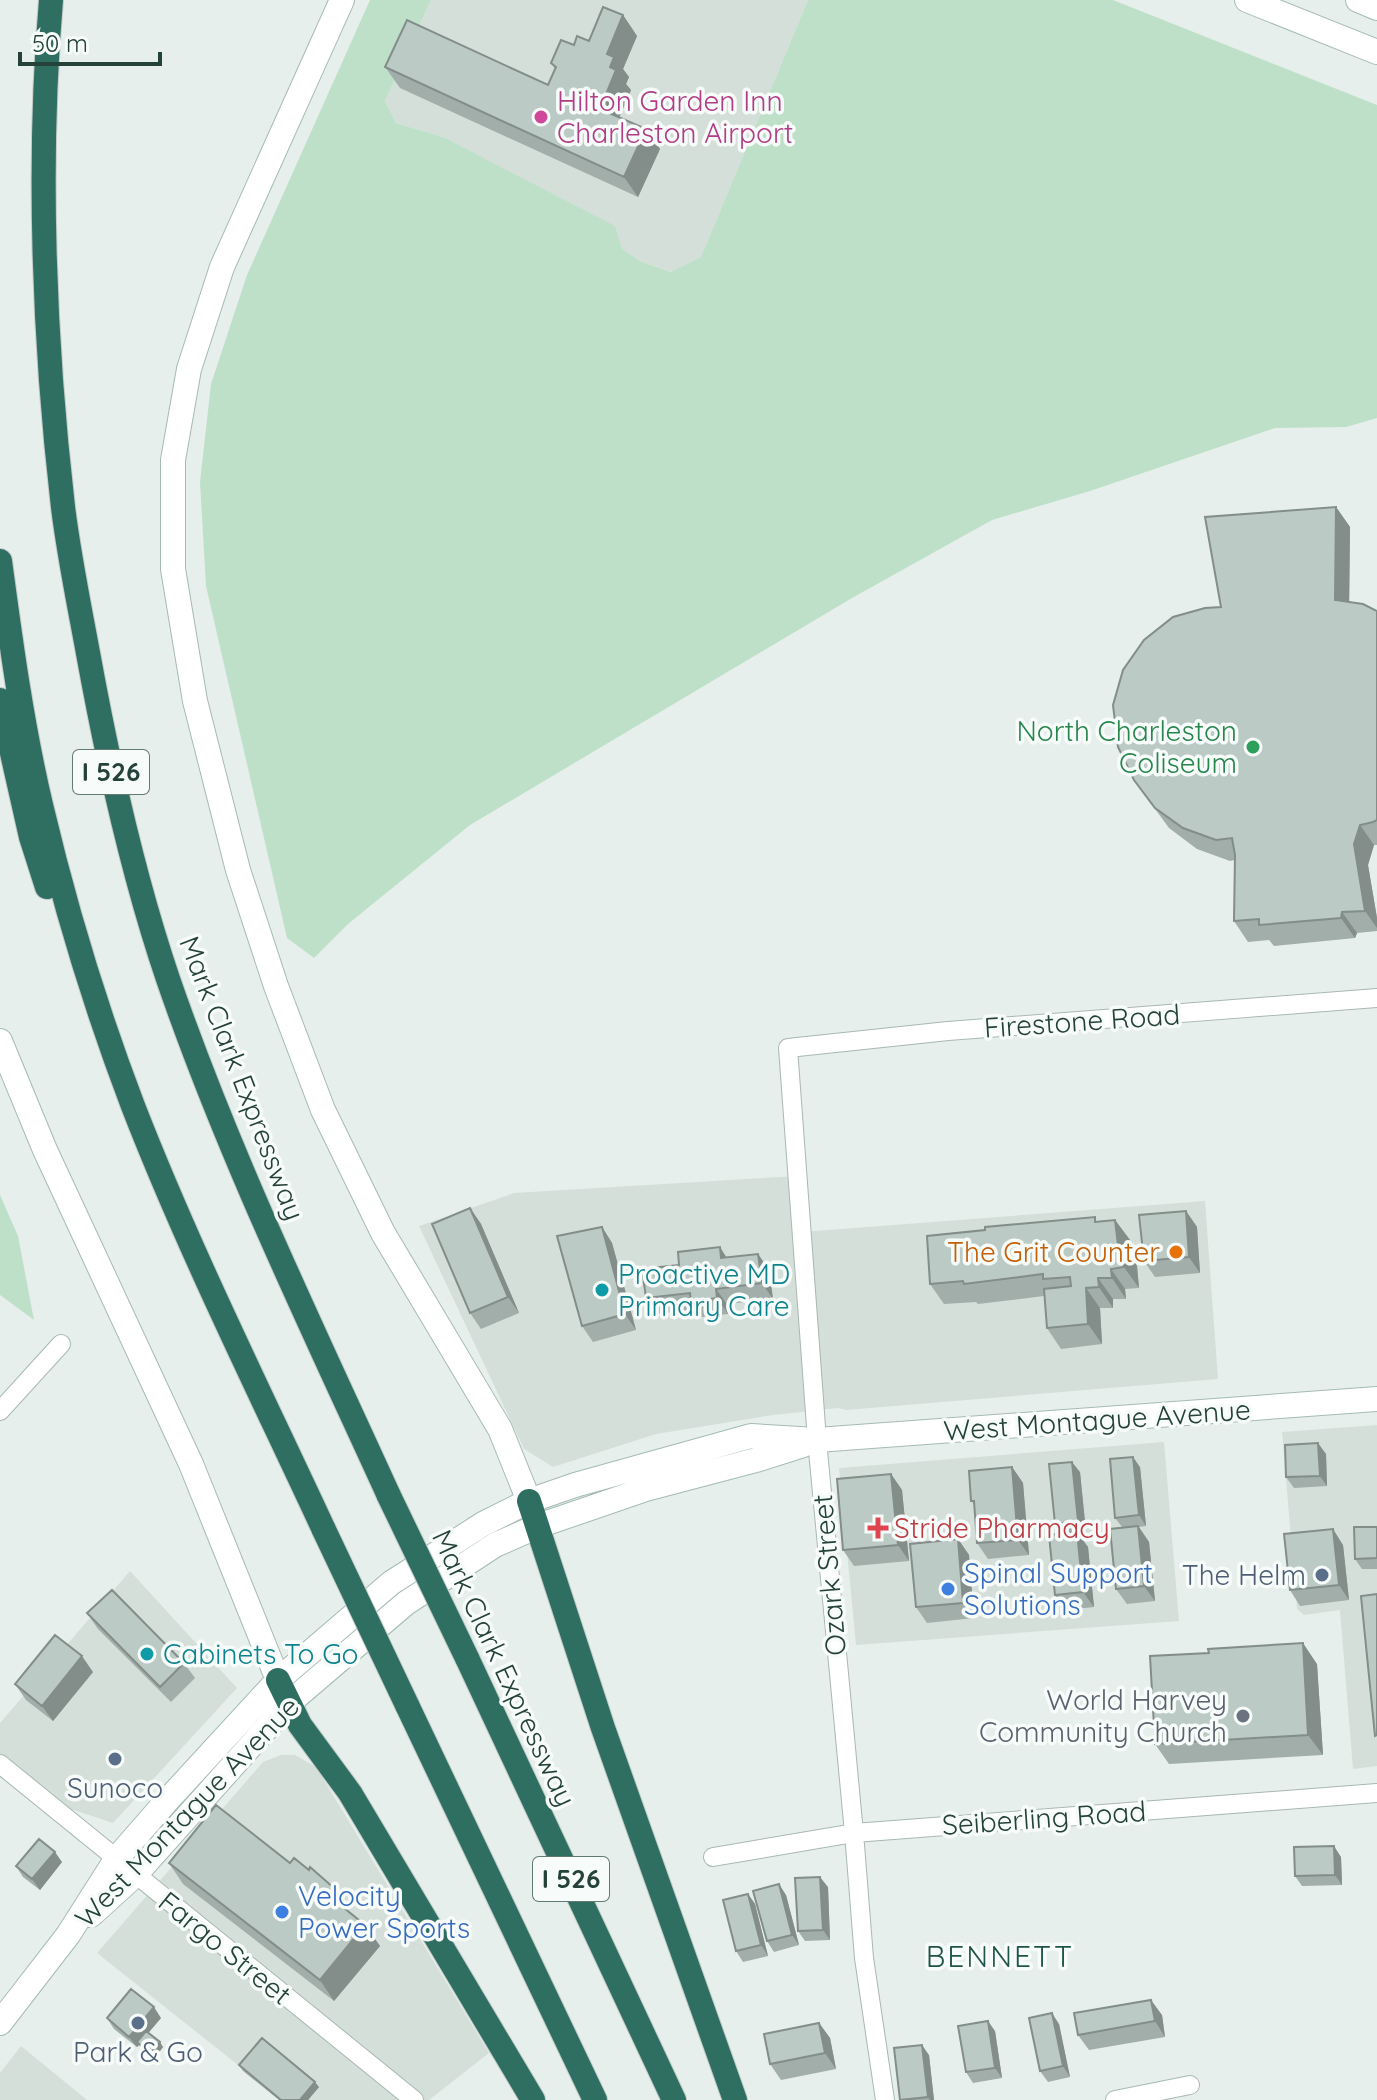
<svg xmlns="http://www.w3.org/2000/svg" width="1377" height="2100" viewBox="0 0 1377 2100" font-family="Quicksand,sans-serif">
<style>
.built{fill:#d4dfda}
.green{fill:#bfe0c8}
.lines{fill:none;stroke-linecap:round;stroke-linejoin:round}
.street-casing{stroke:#a8b8b2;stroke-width:20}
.secondary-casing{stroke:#a4bbb3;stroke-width:26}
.highway-casing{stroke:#c2cac8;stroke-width:26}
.street{stroke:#fff;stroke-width:18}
.secondary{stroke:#fff;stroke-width:24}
.highway{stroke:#2f6f62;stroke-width:24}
.highway-bridge-casing{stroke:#c2cac8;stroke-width:26;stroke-linecap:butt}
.highway-bridge{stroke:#2f6f62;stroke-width:24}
.wall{fill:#a1aea9}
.shaded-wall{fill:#838d89}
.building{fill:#bbcac4;stroke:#838d89;stroke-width:2}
.hotel-dot{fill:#d1479c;stroke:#f7fbf9;stroke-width:3}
.leisure-dot{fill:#2e9e5b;stroke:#f7fbf9;stroke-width:3}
.food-dot{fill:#e8710a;stroke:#f7fbf9;stroke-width:3}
.culture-dot{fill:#0f9aa8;stroke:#f7fbf9;stroke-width:3}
.health-dot{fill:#e0444e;stroke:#f7fbf9;stroke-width:3}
.service-dot{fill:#5c6f8a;stroke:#f7fbf9;stroke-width:3}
.shop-dot{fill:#3f7fe0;stroke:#f7fbf9;stroke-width:3}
.worship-dot{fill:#6b7280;stroke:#f7fbf9;stroke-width:3}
.labels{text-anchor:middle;stroke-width:7;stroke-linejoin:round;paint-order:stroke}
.shield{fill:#f7fbf9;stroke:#637a73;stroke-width:2}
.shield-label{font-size:26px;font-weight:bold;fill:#24423a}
.hotel-label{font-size:28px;fill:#b23c85;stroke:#f7fbf9;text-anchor:start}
.leisure-label{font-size:28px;fill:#27864d;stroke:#f7fbf9;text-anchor:end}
.street-label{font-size:28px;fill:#24423a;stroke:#f7fbf9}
.food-label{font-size:28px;fill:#c56008;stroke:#f7fbf9;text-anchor:end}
.culture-label{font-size:28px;fill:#0d838f;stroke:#f7fbf9;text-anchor:start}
.health-label{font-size:28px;fill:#be3a42;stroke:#f7fbf9;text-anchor:start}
.shop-label{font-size:28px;fill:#366cbe;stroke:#f7fbf9;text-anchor:start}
.service-label{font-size:28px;fill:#4e5e75;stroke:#f7fbf9}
.worship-label{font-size:28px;fill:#5b616d;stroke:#f7fbf9;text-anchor:end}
.neighbourhood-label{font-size:30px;letter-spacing:2px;fill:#1f5548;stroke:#f7fbf9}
</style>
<rect width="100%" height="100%" fill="#e6efeb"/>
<path class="built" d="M431,0H808L701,257L672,272L640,261L443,137L396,123L385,101Z
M797,1176L802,1232L1205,1201L1218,1379L846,1410L838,1408L773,1415L656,1434L553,1467L524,1449L419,1226L514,1193Z
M1377,1425V1766L1353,1769L1340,1610L1304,1615L1297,1609L1282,1432Z
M1164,1442L1179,1621L856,1645L839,1468Z
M130,1571L237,1688L113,1823L47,1801L0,1764V1723Z
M281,1755H295L316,1767L489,2053L429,2100H282L97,1953L263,1762Z
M21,2046L87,2100H0V2073Z"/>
<path class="green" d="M370,0H431L385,101L396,123L443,137L615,226L622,249L640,261L671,272L701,257L808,0H1113L1377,105V418L1346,427L1275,428L1090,491L992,520L852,598L470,825L348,924L314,958L287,938L206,586L200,482L211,384L247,275Z
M0,1195L18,1236L34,1320L0,1295Z"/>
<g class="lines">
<g class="street-casing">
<path id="street" d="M0,1411L61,1344
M0,1764L414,2100
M713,1857L854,1833L1377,1793
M885,2100L864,1958L854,1833L817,1440L788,1048L948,1031L1377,998
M1115,2100L1190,2085"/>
</g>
<g class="secondary-casing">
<path id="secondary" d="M342,0L222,267L189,369L173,460V569L195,701L238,870L276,986L323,1110L383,1233L500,1429L529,1501
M1247,0L1377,52
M1358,0L1377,8
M0,1041L45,1150L191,1464L278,1680
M91,1915L135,1875L289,1703L406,1603L495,1545L538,1526L646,1489L756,1460L803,1445
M0,2023L68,1935L117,1858L165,1803L278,1680L391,1583L483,1524L529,1501L575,1485L751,1436L817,1440L1377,1399"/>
</g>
<g class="highway-casing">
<path id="highway" d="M51,0C37,163 44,344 63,507C69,556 79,604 88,653C108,763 132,873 168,979C229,1156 311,1325 389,1496
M0,561C11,643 22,725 41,805C65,907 96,1009 133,1106C189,1250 259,1390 324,1530
M0,700L31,837L47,887
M529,1501L603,1728L735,2100
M467,1658L674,2100
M278,1680L300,1725L350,1793L533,2100
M407,1705L595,2100"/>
</g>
<use href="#street" class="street"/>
<use href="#secondary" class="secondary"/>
<use href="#highway" class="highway"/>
<g class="highway-bridge-casing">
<path id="highway-bridge" d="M389,1496L467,1658
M324,1530L407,1705"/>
</g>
<use href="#highway-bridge" class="highway-bridge"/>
</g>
<path class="wall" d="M623,15L637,36L623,69L629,77L626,84L631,90L619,117L646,129L660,149L638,197L400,88L385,67L548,85L555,69L551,63L574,45L589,41Z
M1336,507L1350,527L1349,602L1377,611V845H1374L1368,865L1377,918V931L1357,933L1355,938L1274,946L1269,940L1248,942L1234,921L1235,860L1230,861L1197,849L1169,828L1134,780L1221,607Z
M470,1208L481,1224L519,1313L481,1329L470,1313Z
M1186,1211L1197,1227L1200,1273L1155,1277L1144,1261Z
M1115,1220L1130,1240L1132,1258L1137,1266L1139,1288L1125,1289L1126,1299H1113V1308H1100L1102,1344L1061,1349L1047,1328L1044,1296L978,1304L976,1302L944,1304L930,1284L1098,1221Z
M602,1227L612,1243L636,1330L593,1342L582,1326Z
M758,1254L769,1270L773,1299L727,1304L728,1314L702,1317L696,1309L657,1314L646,1298L679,1265Z
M1326,1454L1327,1486L1294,1488L1286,1477Z
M1012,1467L1023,1483L1029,1555L988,1559L977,1543L974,1504L971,1501Z
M1140,1467L1146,1526L1139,1527L1149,1542L1155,1601L1127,1604L1116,1589L1123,1528L1115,1518Z
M1080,1472L1086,1532L1077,1533L1088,1547L1094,1607L1066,1610L1055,1595L1062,1534L1055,1524Z
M891,1474L902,1490L909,1561L854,1566L843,1550Z
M1377,1527V1569H1362L1355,1559Z
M958,1539L969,1555L974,1618L927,1623L916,1607Z
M1343,1545L1349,1600L1300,1606L1290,1590Z
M87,1613L184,1663L195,1678L171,1702L98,1629Z
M1317,1664L1323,1755L1169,1764L1155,1744Z
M93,1672L53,1721L26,1700L15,1684Z
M1341,1857L1342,1885L1302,1886L1295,1876Z
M62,1862L40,1890L23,1877L16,1866Z
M169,1863L348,1908L346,1910L365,1925L380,1946L334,2001L183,1884Z
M828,1887L830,1940L805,1941L798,1931Z
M748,1894L755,1904L768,1956L743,1962L736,1951Z
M786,1895L799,1945L774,1952L767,1941Z
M1162,2015L1165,2037L1089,2050L1078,2035Z
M107,2018H161L148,2033L163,2047L154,2059L139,2045L137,2047L114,2029Z
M819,2023L830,2038L836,2069L781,2080L770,2064Z
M1059,2024L1070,2077L1048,2082L1040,2071Z
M995,2031L1002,2078L973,2083L966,2072Z
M929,2055L934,2100H900Z
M239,2065L319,2087L308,2100H279L243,2071Z"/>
<path class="shaded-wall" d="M623,15L637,36L623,69L629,77L626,84L631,90L614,130L600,109L610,67L607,54Z
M646,129L660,149L638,197L624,177Z
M1336,507L1350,527L1349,620L1335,600Z
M1360,825L1374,845L1368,865L1377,918V928L1365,911L1354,844Z
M1342,912L1357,933L1355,938L1341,918Z
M470,1208L481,1224L519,1313L508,1297Z
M1186,1211L1197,1227L1200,1273L1189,1257Z
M1115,1220L1130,1240L1132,1258L1137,1266L1139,1288L1124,1267L1118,1245Z
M602,1227L612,1243L636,1330L625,1314Z
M720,1247L730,1263L721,1258Z
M758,1254L769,1270L773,1299L762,1283Z
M1111,1269L1125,1289L1126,1299L1112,1278Z
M1098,1278L1113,1299V1308L1099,1287Z
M1086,1288L1100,1308L1102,1344L1088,1324Z
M716,1289L727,1304L728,1314L717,1298Z
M1318,1443L1326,1454L1327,1486L1320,1476Z
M1133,1457L1140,1467L1146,1526L1139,1515Z
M1072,1462L1080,1472L1086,1532L1078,1521Z
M1012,1467L1023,1483L1029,1555L1018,1540Z
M891,1474L902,1490L909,1561L898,1545Z
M1138,1526L1149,1542L1155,1601L1144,1586Z
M1333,1529L1343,1545L1349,1600L1339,1585Z
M1077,1532L1088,1547L1094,1607L1083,1592Z
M958,1539L969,1555L974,1618L963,1603Z
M1303,1643L1317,1664L1323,1755L1308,1735Z
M82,1656L93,1672L53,1721L42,1706Z
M1334,1846L1341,1857L1342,1885L1335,1875Z
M55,1852L62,1862L40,1890L32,1879Z
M820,1877L828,1887L830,1940L823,1930Z
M779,1884L786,1895L799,1945L792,1935Z
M334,1888L348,1908L342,1915L328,1895Z
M748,1894L755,1904L768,1956L761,1945Z
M365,1925L380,1946L334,2001L320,1980Z
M1151,2000L1162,2015L1165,2037L1155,2021Z
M154,2007L161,2018L139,2044L137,2042L139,2045L137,2047L129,2037Z
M1052,2013L1059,2024L1070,2077L1063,2066Z
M988,2021L995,2031L1002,2078L995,2068Z
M819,2023L830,2038L836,2069L825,2053Z
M160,2042L163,2047L154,2059L150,2054Z
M922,2045L929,2055L934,2100H930L928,2097Z
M315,2082L319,2087L308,2100H300Z"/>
<path class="building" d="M603,7L623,15L607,54L614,57L610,67L616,70L600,109L646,129L624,177L385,67L407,20L548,85L556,67L551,63L561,40L574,45L577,36L589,41Z
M1336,507L1335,600L1363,604L1377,611V820L1373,822L1360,825L1354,844L1365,911L1342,912L1341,918L1259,925V919L1234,921L1235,855L1232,838L1216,840L1183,828L1155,808L1134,780L1118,747L1113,705L1123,670L1144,640L1173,617L1205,608L1221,607L1205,517Z
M470,1208L508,1297L470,1313L432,1224Z
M1186,1211L1189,1257L1144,1261L1139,1215Z
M1095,1217V1222L1115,1220L1118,1245H1122L1124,1267L1111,1269L1112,1278H1098L1099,1287L1086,1288L1088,1324L1047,1328L1044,1289L1071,1286L1070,1277L1043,1279V1274L964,1284L963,1281L930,1284L927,1236L985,1230V1227Z
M602,1227L625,1314L582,1326L557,1236Z
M720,1247L721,1258L758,1254L762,1283L716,1289L717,1298L691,1302L690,1293L646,1298L642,1269L679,1265L678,1252Z
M1318,1443L1320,1476L1286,1477L1285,1445Z
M1133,1457L1139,1515L1115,1518L1110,1459Z
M1072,1462L1078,1521L1055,1524L1049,1464Z
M1012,1467L1018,1540L977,1543L974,1501H971L969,1471Z
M891,1474L898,1545L843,1550L837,1479Z
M1138,1526L1144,1586L1116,1589L1110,1529Z
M1354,1527H1377V1558L1355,1559Z
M1333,1529L1339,1585L1290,1590L1284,1534Z
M1077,1532L1083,1592L1055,1595L1049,1535Z
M958,1539L963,1603L916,1607L910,1544Z
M112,1590L184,1663L160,1687L87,1613Z
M1377,1594V1735L1375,1736L1361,1596Z
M55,1635L82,1656L42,1706L15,1684Z
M1303,1643L1308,1735L1155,1744L1150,1656L1209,1653L1208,1649Z
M216,1805L290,1863L294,1858L309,1870L310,1867L334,1888L328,1895L365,1925L320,1980L169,1863Z
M39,1839L55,1852L32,1879L16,1866Z
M1334,1846L1335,1875L1295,1876L1294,1847Z
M820,1877L823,1930L798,1931L795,1878Z
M779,1884L792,1935L767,1941L753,1891Z
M748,1894L761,1945L736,1951L723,1900Z
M131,1989L154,2007L129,2037L107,2018Z
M1151,2000L1155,2021L1078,2035L1074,2013Z
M1052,2013L1063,2066L1040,2071L1029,2018Z
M988,2021L995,2068L966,2072L958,2026Z
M819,2023L825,2053L770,2064L764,2034Z
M146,2031L160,2042L150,2054L137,2042Z
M262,2038L315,2082L300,2100H281L239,2065Z
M922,2045L928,2097L900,2100L894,2048Z"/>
<circle class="hotel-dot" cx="541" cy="117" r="8"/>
<circle class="leisure-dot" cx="1253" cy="747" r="8"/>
<circle class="food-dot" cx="1176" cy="1252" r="8"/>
<g class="culture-dot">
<circle cx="602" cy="1290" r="8"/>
<circle cx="147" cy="1654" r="8"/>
</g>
<path class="health-dot" d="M874 1516h8v8h8v8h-8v8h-8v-8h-8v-8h8z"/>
<g class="service-dot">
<circle cx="1322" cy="1575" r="8"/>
<circle cx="115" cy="1759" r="8"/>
<circle cx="138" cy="2023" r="8"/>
</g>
<g class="shop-dot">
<circle cx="948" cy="1589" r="8"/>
<circle cx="282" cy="1912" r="8"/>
</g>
<circle class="worship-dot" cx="1243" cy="1716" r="8"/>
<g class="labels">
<g class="shield">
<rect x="73" y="750" width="76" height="44" rx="6"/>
<rect x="533" y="1857" width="76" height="44" rx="6"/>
</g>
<g class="shield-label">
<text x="111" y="781">I 526</text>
<text x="571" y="1888">I 526</text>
</g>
<g class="hotel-label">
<text x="557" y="111">Hilton Garden Inn<tspan x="557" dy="32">Charleston Airport</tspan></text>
</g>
<g class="leisure-label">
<text x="1237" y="741">North Charleston<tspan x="1237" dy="32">Coliseum</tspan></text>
</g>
<g class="street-label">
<text transform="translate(1082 1021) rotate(-4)" y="10">Firestone Road</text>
<text transform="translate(242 1078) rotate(69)" y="10">Mark Clark Expressway</text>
<text transform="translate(1097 1420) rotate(-4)" y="10">West Montague Avenue</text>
<text transform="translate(829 1575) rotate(-95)" y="10">Ozark Street</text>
<text transform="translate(504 1668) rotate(65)" y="10">Mark Clark Expressway</text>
<text transform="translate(187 1812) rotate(-46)" y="10">West Montague Avenue</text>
<text transform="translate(1044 1818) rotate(-4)" y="10">Seiberling Road</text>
<text transform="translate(225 1948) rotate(39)" y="10">Fargo Street</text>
</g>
<g class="food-label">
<text x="1160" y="1262">The Grit Counter</text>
</g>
<g class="culture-label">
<text x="618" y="1284">Proactive MD<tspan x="618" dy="32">Primary Care</tspan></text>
<text x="163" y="1664">Cabinets To Go</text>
</g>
<g class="health-label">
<text x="894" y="1538">Stride Pharmacy</text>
</g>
<g class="shop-label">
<text x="964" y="1583">Spinal Support<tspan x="964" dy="32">Solutions</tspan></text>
<text x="298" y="1906">Velocity<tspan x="298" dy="32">Power Sports</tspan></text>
</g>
<g class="service-label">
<text x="1306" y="1585" text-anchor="end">The Helm</text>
<text x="115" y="1798">Sunoco</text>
<text x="138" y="2062">Park &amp; Go</text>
</g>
<g class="worship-label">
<text x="1227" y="1710">World Harvey<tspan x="1227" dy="32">Community Church</tspan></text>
</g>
<g class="neighbourhood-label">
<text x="1000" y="1967">BENNETT</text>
</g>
</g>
<path d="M20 52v12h140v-12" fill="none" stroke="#24423a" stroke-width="4"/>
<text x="32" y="52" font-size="24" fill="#24423a" stroke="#f7fbf9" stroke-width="6" paint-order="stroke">50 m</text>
</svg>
